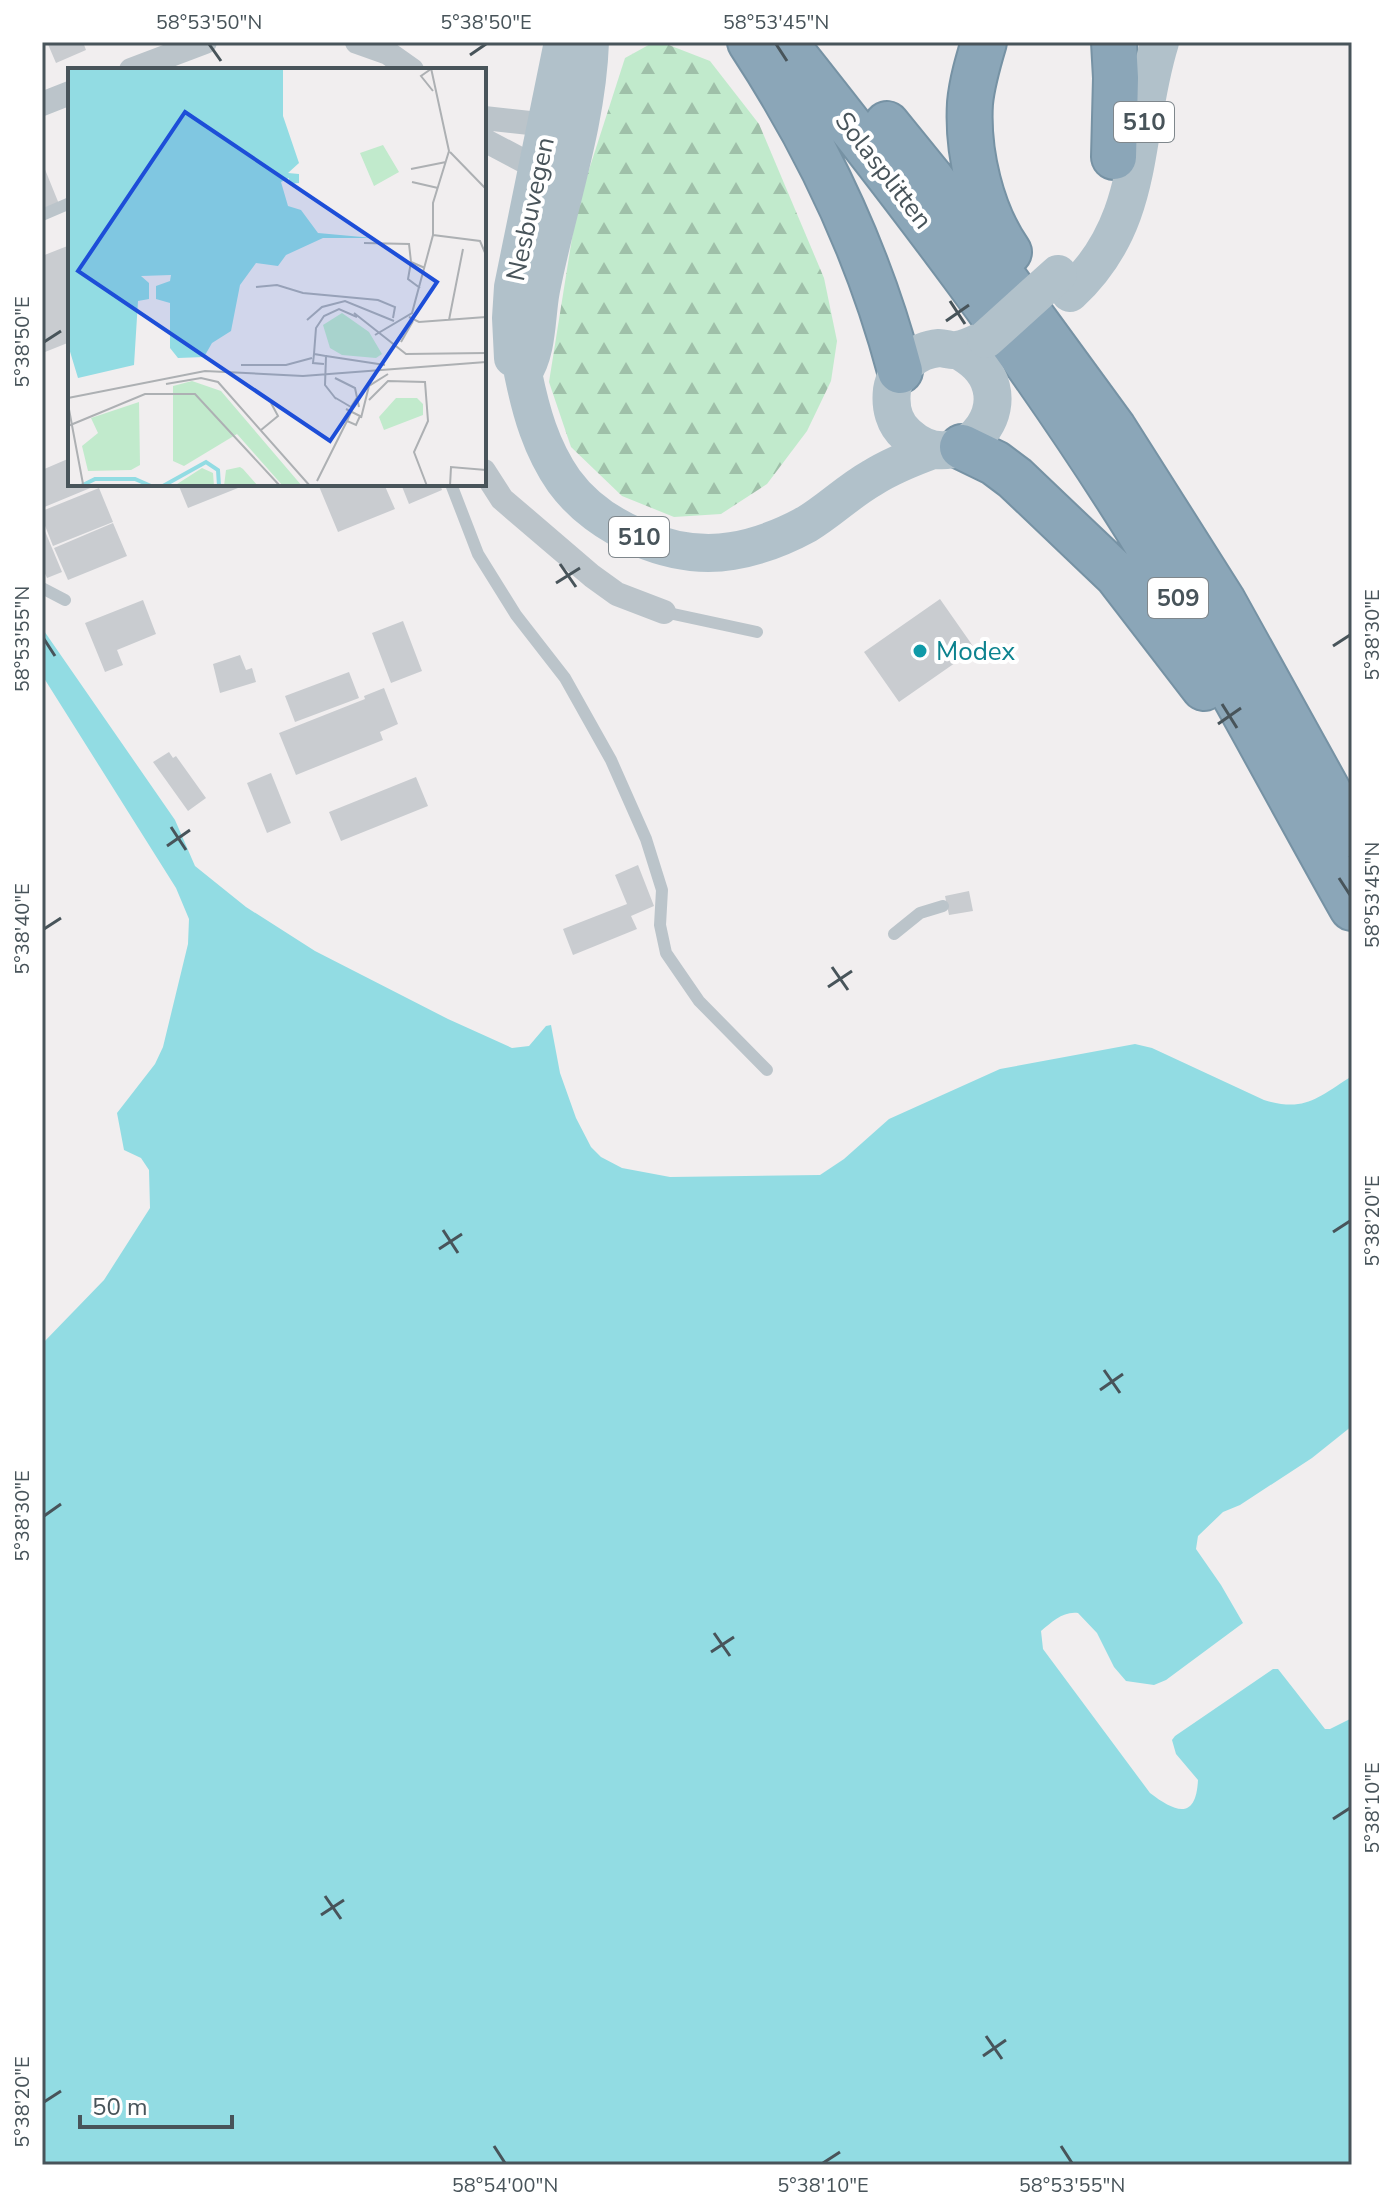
<svg xmlns="http://www.w3.org/2000/svg" width="1394" height="2207" viewBox="0 0 1394 2207" font-family="'Nunito Sans',sans-serif">
<style>
.forest{fill:url(#forest-firs)}
.water{fill:#92dce3}
.building{fill:#c9ccd0}
.lines{fill:none;stroke-linecap:round;stroke-linejoin:round}
.highway-casing{stroke:#7692a4;stroke-width:48}
.lane{stroke:#bbc4ca;stroke-width:12}
.street{stroke:#bbc4ca;stroke-width:24}
.primary{stroke:#b1c1ca;stroke-width:38}
.highway{stroke:#8ba6b8;stroke-width:44}
.primary-bridge{stroke:#b1c1ca;stroke-width:38}
.ticks{fill:none;stroke:#48545a;stroke-width:3}
.culture-dot{fill:#0f9aa8;stroke:#fff;stroke-width:3}
.labels{text-anchor:middle;stroke-width:8;stroke-linejoin:round;paint-order:stroke}
.shield{fill:#fff;stroke:#7f878c;stroke-width:2}
.shield-label{font-size:24px;font-weight:bold;fill:#48545a}
.street-label{font-size:26px;fill:#48545a;stroke:#fff}
.culture-label{font-size:26px;fill:#0d838f;stroke:#fff;text-anchor:start}
.inset-river{fill:none;stroke:#92dce3;stroke-width:4}
.inset-road{fill:none;stroke:#adb0b3;stroke-width:2}
.view{fill:#1d4ed8;fill-opacity:0.15;stroke:#1d4ed8;stroke-width:4}
.inset-edge{fill:none;stroke:#48545a;stroke-width:4}
.neatline{fill:none;stroke:#48545a;stroke-width:3}
.ticks-label{font-size:20px;text-anchor:middle;fill:#48545a}
</style>
<defs>
<pattern id="forest-firs" width="22" height="20" patternUnits="userSpaceOnUse" patternTransform="scale(2)"><rect width="22" height="20" fill="#c1eacc"/><path d="M5 1l3.5 6h-7zM16 11l3.5 6h-7z" fill="#9fc0a9"/></pattern>
</defs>
<rect width="100%" height="100%" fill="#f1eeef"/>
<path class="forest" d="M654,42H661L710,61L759,124L824,278L837,341L831,381L807,431L767,484L721,514L674,517L622,496L571,447L549,382L577,207L625,58Z"/>
<path class="water" d="M42,628L175,820L195,866L246,907L315,951L448,1019L512,1048L529,1046L546,1026L551,1025L560,1073L576,1118L591,1147L601,1157L622,1168L670,1177L820,1175L844,1159L889,1119L1000,1069L1135,1044L1152,1048L1264,1100C1304,1112 1316,1099 1349,1078L1352,1079V1426L1312,1458L1240,1505L1223,1512L1198,1536L1196,1549L1221,1585L1243,1623L1166,1680L1154,1685L1126,1681L1114,1667L1097,1633L1078,1613C1063,1611 1052,1622 1041,1631L1043,1649L1150,1793C1175,1812 1196,1821 1198,1780L1176,1754L1172,1740L1175,1736L1273,1669H1278L1325,1729H1330L1352,1718V2165H42V1344L104,1280L150,1208L149,1170L141,1158L124,1150L117,1113L155,1064L163,1047L188,944L189,919L176,888L42,675Z"/>
<path class="building" d="M47,42H83L86,50L56,63Z
M42,162L59,204L42,211Z
M70,245V342L45,352L42,345V256Z
M70,458V484H100L42,508V470Z
M178,484H248L188,508Z
M318,484H384L395,509L338,532Z
M401,484H440L442,490L409,504Z
M99,488L113,522L53,546L42,518V511Z
M113,523L127,556L68,580L54,548Z
M42,524L62,572L47,578L42,567Z
M940,599L975,649L899,702L864,652Z
M143,600L156,634L117,650L123,665L105,672L85,623Z
M403,621L422,671L391,683L372,633Z
M240,655L246,670L252,668L256,682L220,693L213,664Z
M349,672L359,698L295,722L285,696Z
M384,688L398,724L380,732L383,740L296,775L279,733L365,699L364,696Z
M169,752L173,758L176,756L206,798L188,811L153,762Z
M271,773L291,823L267,833L247,783Z
M416,777L428,806L341,841L329,812Z
M638,865L654,906L631,916L637,929L573,955L563,929L627,904L615,875Z
M969,891L973,911L949,915L945,896Z"/>
<g class="lines">
<g class="highway-casing">
<path id="highway" d="M750,42C817,144 869,253 900,371
M784,42C908,198 1029,356 1135,525C1212,650 1280,780 1352,908
M984,42C978,62 972,82 970,103C967,152 981,212 1009,252
M1114,42L1116,78L1114,157
M887,124L930,177L1114,429L1223,601L1352,834
M962,447L995,463L1015,478L1117,575L1204,688"/>
</g>
<path class="lane" d="M42,215L70,203
M451,484L478,554L516,615L565,678L611,760L646,839L662,890L660,925L666,953L699,1001L767,1070
M42,588L65,600
M664,612L757,632
M894,934L920,913L943,906"/>
<path class="street" d="M357,42L388,53L412,70
M131,70L205,42
M42,104L70,93
M484,118L548,125L554,132
M484,140L537,168L548,164
M484,471L502,499L592,576L617,594L664,612"/>
<path class="primary" d="M590,42C587,126 557,207 541,290C536,316 538,351 523,373C531,412 541,448 564,481C599,529 673,561 732,551C757,547 785,536 807,524C830,510 849,491 872,478C891,466 911,458 933,450
M1070,293C1148,220 1131,135 1160,42
M957,350C1037,389 965,488 907,435C894,424 890,407 892,390C896,367 916,350 939,348C945,348 951,351 957,350C966,349 977,343 986,339
M513,358L511,318L513,287L563,42"/>
<use href="#highway" class="highway"/>
<path class="primary-bridge" d="M986,339L1058,274"/>
</g>
<path class="ticks" d="M209,44L221,61M776,44L787,61M470,55L486,44M950,301L965,324M946,321L969,305M44,342L61,331M560,564L576,587M556,583L580,568M44,639L55,656M1333,646L1350,635M1222,704L1237,728M1218,724L1241,708M171,827L186,850M167,846L190,830M1339,878L1350,895M44,929L61,918M832,967L848,990M828,987L852,971M443,1230L458,1253M1333,1232L1350,1221M439,1249L462,1234M1104,1370L1120,1393M1100,1390L1123,1374M44,1516L61,1504M714,1633L730,1656M711,1652L734,1637M1333,1819L1350,1808M325,1896L341,1919M321,1915L344,1900M986,2036L1002,2059M983,2056L1006,2040M44,2102L61,2091M494,2146L505,2163M1061,2146L1072,2163M823,2163L840,2152"/>
<circle class="culture-dot" cx="920" cy="651" r="8"/>
<g class="labels">
<g class="shield">
<rect x="1114" y="102" width="60" height="40" rx="6"/>
<rect x="609" y="517" width="60" height="40" rx="6"/>
<rect x="1148" y="578" width="60" height="40" rx="6"/>
</g>
<g class="shield-label">
<text x="1144" y="130">510</text>
<text x="639" y="545">510</text>
<text x="1178" y="606">509</text>
</g>
<g class="street-label">
<text transform="translate(884 170) rotate(52)" y="9">Solasplitten</text>
<text transform="translate(530 209) rotate(-78)" y="9">Nesbuvegen</text>
</g>
<g class="culture-label">
<text x="936" y="660">Modex</text>
</g>
</g>
<g transform="translate(68 68)">
<rect width="418" height="418" fill="#f1eeef"/>
<path d="M124,313L153,323L234,418H215L169,366L116,398L105,393V318ZM71,334L72,397L63,402L20,403L14,378L30,365L23,350ZM172,399L175,401L190,418H156L158,402ZM134,400L145,405L146,418H106Z" fill="#c1eacc"/>
<path d="M315,77L331,104L306,118L292,85ZM274,245L301,264L314,286L308,290L274,287L262,280L255,257ZM328,330H349L355,336V347L316,362L311,349Z" fill="#c1eacc"/>
<path d="M0,0H215V48L231,95L220,105L231,106V115L221,116V110L213,114L220,138L233,142L250,165L305,170H255L218,187L210,198L188,195L172,217L163,263L144,275L136,289L110,290L102,280V235L88,231V218L102,213L103,207L73,208L81,215V231L70,233L66,297L10,310L0,277Z" fill="#92dce3"/>
<path class="inset-river" d="M13,418L27,411H67L83,418M95,418L138,394L150,402L151,418"/>
<path class="inset-road" d="M363,1L353,8L365,23M382,84L418,121M343,101L378,94M344,114L370,120M365,167L412,173L418,187M296,175L341,176L343,194L357,200M343,194L340,211L352,220M188,219L209,217L235,225L310,232L327,239L325,250M286,245L338,286L418,285M341,249L351,254L418,249M239,252L254,239L277,233L326,253M381,252L395,181M307,267L344,245L365,167V135L381,83L363,0M333,274L345,253M246,286L248,260L256,248L271,241L289,249M258,288L317,297M256,296L245,295L246,286L258,288L257,317L268,331M173,297H218L244,290M267,310L287,320L291,339M98,316L133,310L150,314L242,418M266,329L283,339L290,328M0,330L137,303L235,308L418,294M301,332L320,313L357,314L360,353L346,384L359,418M0,336L15,416M278,341L292,348L288,357L279,353L283,344M293,350L301,318L320,306M0,358L77,326H127L212,418M193,362L210,348L203,335M249,413L279,353M382,418L383,399L418,402"/>
<path class="view" d="M117,44L369,214L262,373L10,203Z"/>
<rect width="418" height="418" class="inset-edge"/>
</g>
<rect width="1394" height="2207" fill="none" stroke="#ffffff" stroke-width="88"/>
<path d="M80 2115v12h152v-12" fill="none" stroke="#48545a" stroke-width="4"/>
<text x="92" y="2115" font-size="24" fill="#48545a" stroke="#ffffff" stroke-width="6" paint-order="stroke">50 m</text>
<rect x="44" y="44" width="1306" height="2119" class="neatline"/>
<g class="ticks-label">
<text x="209" y="29">58°53'50"N</text>
<text x="486" y="29">5°38'50"E</text>
<text x="776" y="29">58°53'45"N</text>
<text transform="translate(22 342) rotate(-90)" y="7">5°38'50"E</text>
<text transform="translate(1372 635) rotate(-90)" y="7">5°38'30"E</text>
<text transform="translate(22 639) rotate(-90)" y="7">58°53'55"N</text>
<text transform="translate(1372 895) rotate(-90)" y="7">58°53'45"N</text>
<text transform="translate(22 929) rotate(-90)" y="7">5°38'40"E</text>
<text transform="translate(1372 1221) rotate(-90)" y="7">5°38'20"E</text>
<text transform="translate(22 1516) rotate(-90)" y="7">5°38'30"E</text>
<text transform="translate(1372 1808) rotate(-90)" y="7">5°38'10"E</text>
<text transform="translate(22 2102) rotate(-90)" y="7">5°38'20"E</text>
<text x="505" y="2192">58°54'00"N</text>
<text x="823" y="2192">5°38'10"E</text>
<text x="1072" y="2192">58°53'55"N</text>
</g>
</svg>
